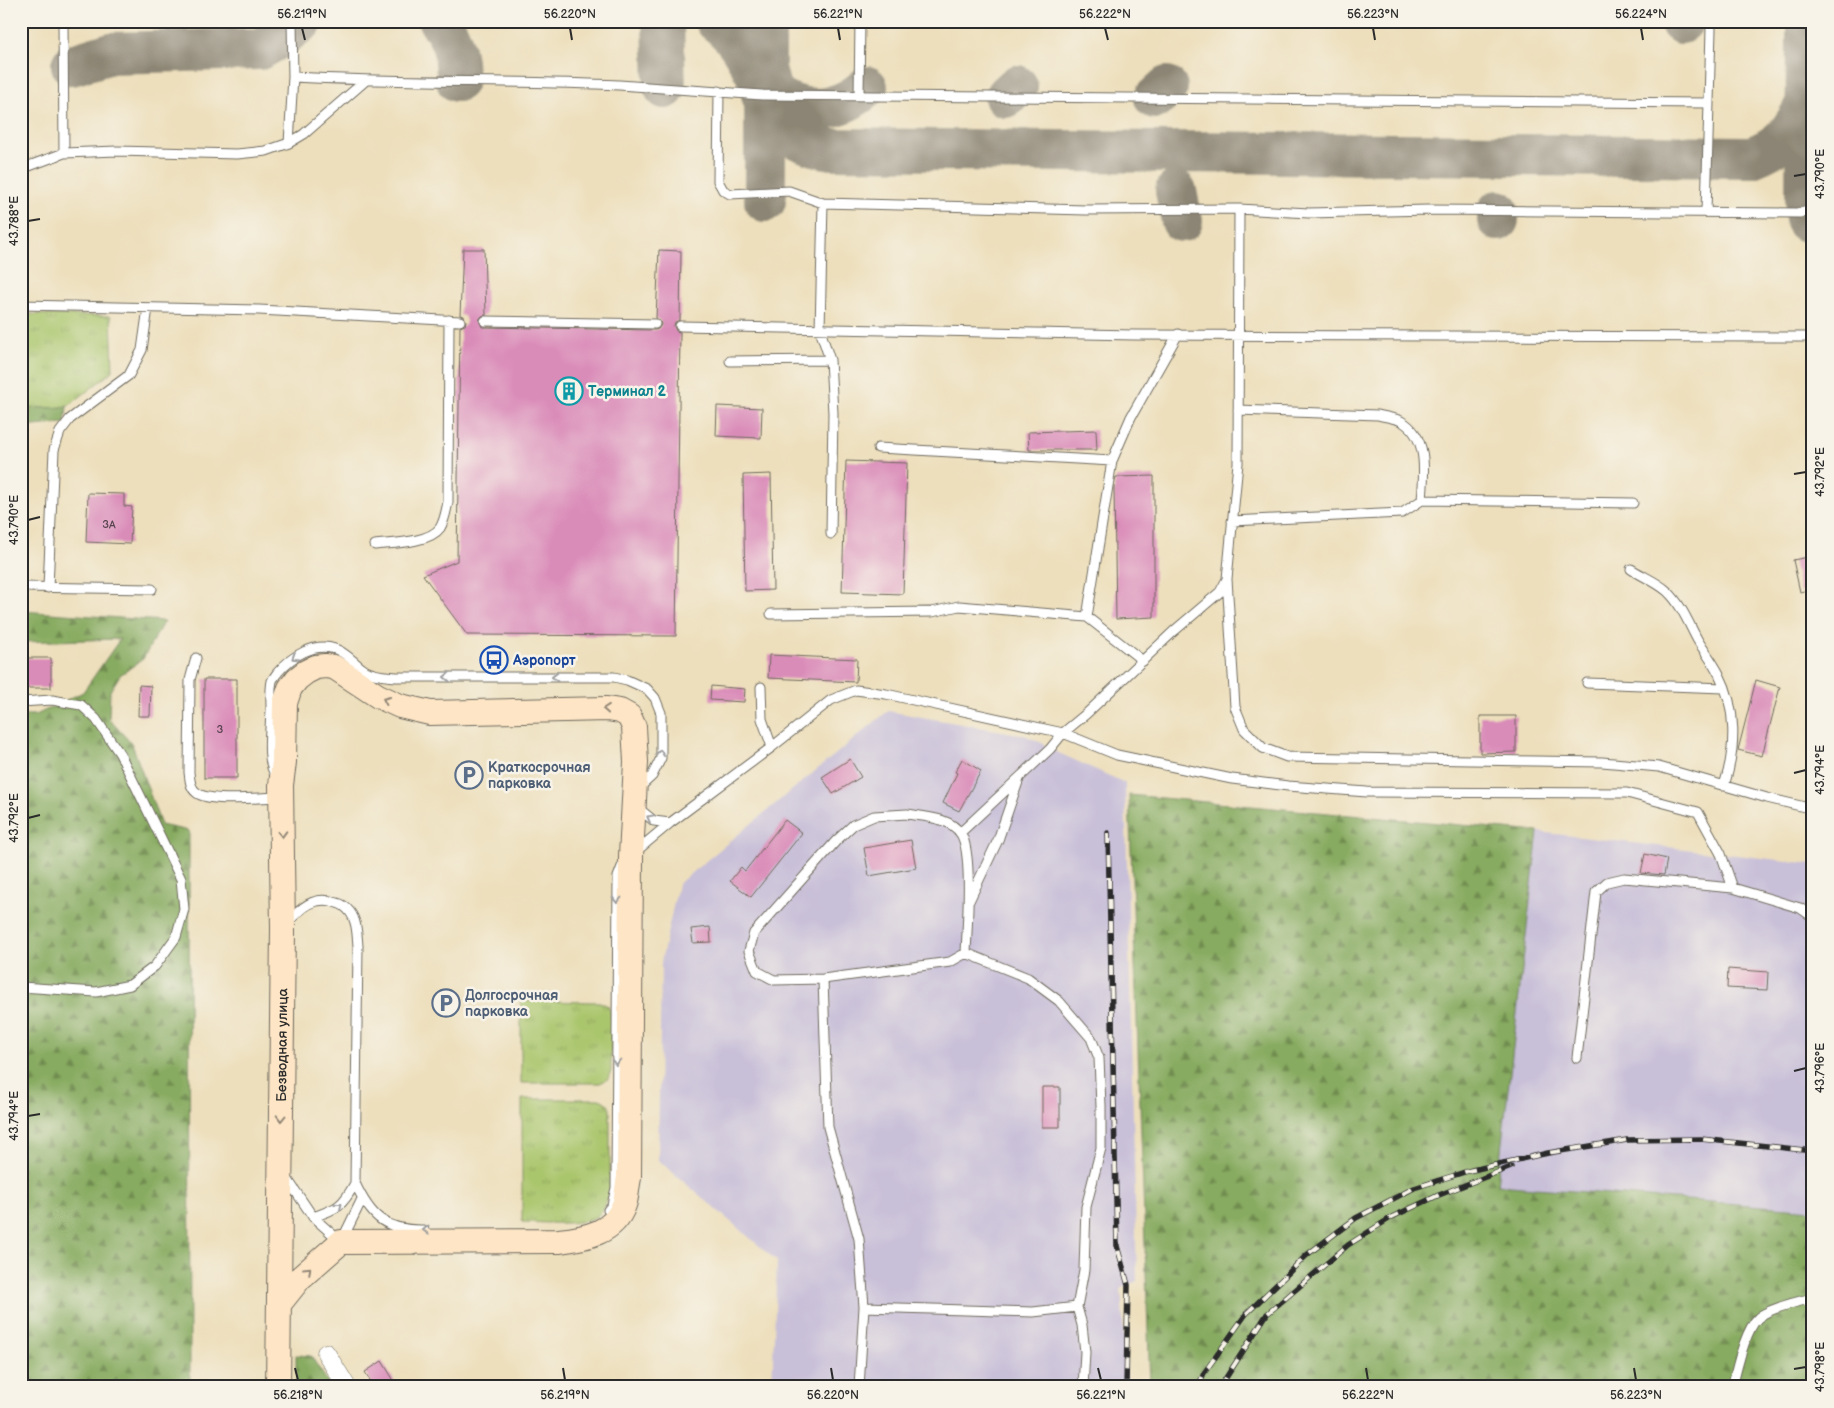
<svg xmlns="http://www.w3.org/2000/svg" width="1834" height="1408" viewBox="0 0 1834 1408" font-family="'Balsamiq Sans',sans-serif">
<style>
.industrial{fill:#c8bfd8}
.grass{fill:url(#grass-tufts);stroke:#6a784c}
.forest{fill:url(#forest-firs);stroke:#596b46}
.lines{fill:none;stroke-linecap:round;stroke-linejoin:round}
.taxiway{stroke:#8c8574;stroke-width:42}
.building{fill:#da8cb9}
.lane-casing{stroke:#6f6a5e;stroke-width:11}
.street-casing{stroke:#6f6a5e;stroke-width:19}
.secondary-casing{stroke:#6f6a5e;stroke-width:26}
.lane{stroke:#fff;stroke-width:9}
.street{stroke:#fff;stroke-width:18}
.secondary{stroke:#fde5c5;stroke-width:24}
.rail-casing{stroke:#2b2b2b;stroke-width:5.5}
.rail{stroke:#f7f3e8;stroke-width:4;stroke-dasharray:11;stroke-linecap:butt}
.oneway{stroke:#a0a0a0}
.oneway2{stroke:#948878}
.ticks{fill:none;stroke:#2b2b2b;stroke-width:2}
.labels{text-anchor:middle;stroke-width:5;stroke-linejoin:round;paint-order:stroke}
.number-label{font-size:11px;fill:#57434e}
.culture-label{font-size:14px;font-weight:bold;fill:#0d838f;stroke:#f7f3e8;text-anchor:start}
.transit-label{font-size:14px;font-weight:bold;fill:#164399;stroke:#f7f3e8;text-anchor:start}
.service-label{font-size:14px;font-weight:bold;fill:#4e5e75;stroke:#f7f3e8;text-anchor:start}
.street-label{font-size:14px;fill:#2b2b2b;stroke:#f7f3e8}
.neatline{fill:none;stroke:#2b2b2b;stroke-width:2}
.ticks-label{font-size:12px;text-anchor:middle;fill:#2b2b2b}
</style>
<defs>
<pattern id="grass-tufts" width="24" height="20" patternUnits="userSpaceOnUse" patternTransform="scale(1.25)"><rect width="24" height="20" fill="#aac66d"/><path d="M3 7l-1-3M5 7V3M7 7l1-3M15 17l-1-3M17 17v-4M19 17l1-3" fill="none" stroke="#92aa5f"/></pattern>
<pattern id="forest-firs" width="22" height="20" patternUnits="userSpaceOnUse" patternTransform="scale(1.25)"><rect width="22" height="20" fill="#87ab60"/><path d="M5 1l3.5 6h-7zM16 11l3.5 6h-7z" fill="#6f8b4f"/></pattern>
</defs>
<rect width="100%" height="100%" fill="#f7f3e8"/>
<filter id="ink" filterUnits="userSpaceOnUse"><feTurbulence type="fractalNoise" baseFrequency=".02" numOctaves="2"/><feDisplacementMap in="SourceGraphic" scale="10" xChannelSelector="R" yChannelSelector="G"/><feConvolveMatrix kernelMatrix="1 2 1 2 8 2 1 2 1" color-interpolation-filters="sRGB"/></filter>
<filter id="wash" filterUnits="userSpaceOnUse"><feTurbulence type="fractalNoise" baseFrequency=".0096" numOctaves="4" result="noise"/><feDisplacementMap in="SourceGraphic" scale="20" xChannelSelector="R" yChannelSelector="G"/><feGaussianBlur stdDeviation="1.12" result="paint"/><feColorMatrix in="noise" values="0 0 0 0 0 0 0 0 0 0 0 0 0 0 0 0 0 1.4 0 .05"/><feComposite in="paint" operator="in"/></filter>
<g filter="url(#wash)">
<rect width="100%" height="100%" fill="#eddfbc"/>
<path class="industrial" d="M888,711L1024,735L1042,743L1050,749L1125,783L1137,1281L1121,1288L1127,1387H772L777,1261L658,1160L661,962L678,884Z
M1538,832L1813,864V1210L1497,1185Z"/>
<path class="grass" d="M21,314L111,316L113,371L67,407L21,409Z
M521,1001L600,1002L608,1006L611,1013V1071L608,1079L600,1083H521Z
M522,1099H599C605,1101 609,1104 610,1110V1192C607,1200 604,1211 597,1216C581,1227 541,1222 522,1222Z"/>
<path class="forest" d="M67,407L65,423L24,427V582H21V409Z
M21,611L164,621L143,659L120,675L110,691L109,719L132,744L161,825L189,831L190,1387H21V715H36L83,692L120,639L21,642Z
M1129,795L1538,832L1497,1185L1813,1210V1387H1150Z
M296,1355L311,1356L331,1387H296Z"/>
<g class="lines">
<path class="taxiway" d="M439,21C454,39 457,58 457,81
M663,21L665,88
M716,21C740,38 750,64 764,89
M765,21V201
M1681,23L1683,21
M72,65L111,53L260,49L278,39L302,21
M766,72C768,80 769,88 774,94C779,99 785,102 791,104C818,115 846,106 867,87
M762,95C773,130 797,143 832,149L1752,157C1783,145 1793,131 1807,102
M1005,97L1017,86
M1155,98L1167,87
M1176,191L1182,221
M1498,211V220
M1806,221L1807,21"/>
</g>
<g id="blocks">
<path class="building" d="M463,249H484L486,315L482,316L479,320L482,327L655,330L658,329L661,325L660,321L656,318L659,250L681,251L680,320L675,322L674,326L676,331L680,332L676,636L467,635L423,575L457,561L460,327L465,325L466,321L464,316L460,315Z
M717,406L762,408L761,438L716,436Z
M1096,430L1097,450H1029L1028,432Z
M846,461L907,463L903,594L842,592Z
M771,474L773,590L745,591L743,475Z
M1154,476V617L1116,619L1114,487L1116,477Z
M88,493L124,494V506L132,507L130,544L86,542Z
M1813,556V589L1800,592L1793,560Z
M769,655L857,659L856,682L768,678Z
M21,658H51V688H21Z
M204,679H237V778H204Z
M1756,680L1780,687L1762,756L1738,750Z
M139,685L151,686L150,716H138Z
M711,686L745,689L744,702L710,700Z
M1480,716H1516V752L1480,753Z
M850,759L861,777L833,794L822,777Z
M962,759L981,771L959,811L943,803L957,773L955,772Z
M785,820L802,833L751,897L730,881L741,867L745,871Z
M911,840L916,868L869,876L864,848Z
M1645,854L1667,859L1664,875L1641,873Z
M710,927L711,942L693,943L691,929Z
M1728,969L1768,972L1767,990L1727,988Z
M1042,1087H1060V1127H1042Z
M382,1361L398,1387H374L365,1372Z"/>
</g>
</g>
<g filter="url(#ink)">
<use href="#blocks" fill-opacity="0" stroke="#6f6a5e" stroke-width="1"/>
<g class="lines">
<g class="lane-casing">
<path id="lane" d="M63,21L64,153
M292,21L293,77C401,83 510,80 619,85C667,88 714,92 762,95L1709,103
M719,91L718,181L723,190L730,194L789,191L823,203L1086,210L1239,209L1309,213L1428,210L1800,213L1813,210
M859,95L860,21
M289,143L293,77
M21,169L64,153L117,151L237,154L266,151L289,143L304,134L365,81
M823,203L820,330L830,360
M1706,212L1711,29L1708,21
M21,305L259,310L460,321
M485,321L655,324
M680,326L1134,335L1813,337
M730,361L830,360L833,413L831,534
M1238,410L1378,415C1385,417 1395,418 1401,421C1429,436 1424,474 1422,500
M878,448L1112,461
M1232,521L1402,513L1422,500L1633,503
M375,545C393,543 429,543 440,528C445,520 446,511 448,502L449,320
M1631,569C1642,576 1657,582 1667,591C1681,604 1688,622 1697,639C1704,651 1713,662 1719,674C1737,709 1736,749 1724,786
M1227,579L1235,707L1244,729L1263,748L1287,757L1602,762L1659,767L1767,798L1813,809
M21,587L152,589
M48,588L54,450L60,432L70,419L129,375L142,350L148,308
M771,614L932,612L959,606L1087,617L1143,661
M1087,617L1112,461L1131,417L1178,334
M196,658L190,680L189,772C190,780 190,788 197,793C211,803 262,797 281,797
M1587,683L1724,688
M761,687L762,719L772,747
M21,702L52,700L81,705L96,719L120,754L181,879L184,909L176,937L155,966L130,985L96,992L21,987
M276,776C265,761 271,727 271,708C271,700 270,690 272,681C273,678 276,675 278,672C292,656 314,642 335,649C348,653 355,665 366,671C375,676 387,676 396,677H614L627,680L647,689L655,698L661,713V758L652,776L639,788
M638,808L654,821L670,823
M907,814C925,817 950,817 961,834C973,853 967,928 966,953L950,962L823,979L774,980L757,971L749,951L754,933L836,841L853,825L874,816Z
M960,833L1050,749L1063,733L1086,714L1174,631L1220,592L1227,579L1238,463L1239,209
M634,853L670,823L772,747L831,700L856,690L886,694L1063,733L1117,755L1232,779L1288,786L1367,792L1627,793L1698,812L1721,854L1733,888L1800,908L1813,917
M969,901L998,840L1019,779
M287,924C300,908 315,894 337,903C342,904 347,908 350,912C357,921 357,935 358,946L355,1183C370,1216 385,1231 424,1230
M966,953L1028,978L1059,1001L1091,1038L1099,1058L1101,1106V1148L1086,1207L1084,1270L1077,1307L1082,1325L1085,1352L1083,1387
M823,979L828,1127L859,1239L864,1307L859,1387
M1577,1058L1596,892L1607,882L1624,878L1733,888
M286,1177L313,1217L341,1242L362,1199
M608,1210L612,1205L616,1188L618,877L623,864
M313,1217C337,1209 343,1206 355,1183
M864,1307L1033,1312L1077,1307
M1732,1387C1737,1369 1745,1330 1758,1318C1767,1309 1800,1301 1813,1298"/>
</g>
<g class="street-casing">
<path id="street" d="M326,1353L347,1387"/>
</g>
<g class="secondary-casing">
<g id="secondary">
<path id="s1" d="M278,1387L283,929L281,785L284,762L285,703L290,688L297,679L306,672L316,667L325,666L334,667L378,696L400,706L430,713L607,709L620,711L629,716L634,727L636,762L631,856L629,1178C627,1186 627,1197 624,1205C614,1233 586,1238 559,1241L341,1242L300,1278L280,1303"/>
</g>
</g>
<use href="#lane" class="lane"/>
<use href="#street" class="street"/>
<use href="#secondary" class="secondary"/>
<g class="rail-casing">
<path id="rail" d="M1108,833L1117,1246L1128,1285L1126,1387
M1198,1387L1204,1373L1246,1314L1308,1254L1356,1218L1414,1188L1468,1171L1548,1153L1627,1140L1701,1139L1813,1151
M1220,1387L1267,1314L1348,1245L1392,1217L1439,1195L1511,1167"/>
</g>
<use href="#rail" class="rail"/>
</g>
<defs><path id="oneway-chevron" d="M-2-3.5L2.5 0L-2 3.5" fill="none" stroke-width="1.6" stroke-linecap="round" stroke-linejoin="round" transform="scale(1.25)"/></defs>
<g class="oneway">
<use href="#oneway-chevron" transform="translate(295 657) rotate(148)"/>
<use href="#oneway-chevron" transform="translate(447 677) rotate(-180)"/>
<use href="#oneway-chevron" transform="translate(555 677) rotate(-180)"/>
<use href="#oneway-chevron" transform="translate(660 753) rotate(-83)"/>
<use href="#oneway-chevron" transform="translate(650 818) rotate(-151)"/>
<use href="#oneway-chevron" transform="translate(617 900) rotate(91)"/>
<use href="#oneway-chevron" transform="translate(616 1062) rotate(90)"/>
<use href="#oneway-chevron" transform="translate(339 1206) rotate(-38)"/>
<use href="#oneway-chevron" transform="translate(426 1230) rotate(180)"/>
</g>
<g class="oneway2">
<use href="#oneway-chevron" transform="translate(386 700) rotate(-155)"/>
<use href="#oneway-chevron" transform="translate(606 709) rotate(-175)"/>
<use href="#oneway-chevron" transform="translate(282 834) rotate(89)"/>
<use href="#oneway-chevron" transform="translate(281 1118) rotate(91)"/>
<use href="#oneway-chevron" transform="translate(308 1270) rotate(-44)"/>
</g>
</g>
<path class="ticks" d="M302,28L305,40M570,28L572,40M838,28L840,40M1105,28L1108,40M1373,28L1375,40M1641,28L1643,40M1794,176L1806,174M28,221L40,219M1794,474L1806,472M28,520L40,517M1794,773L1806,770M28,818L40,815M1794,1071L1806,1068M28,1116L40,1114M295,1368L298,1380M563,1368L565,1380M831,1368L833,1380M1098,1368L1101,1380M1366,1368L1368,1380M1634,1368L1636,1380M1794,1369L1806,1367"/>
<defs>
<g id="building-ring" transform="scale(1.4375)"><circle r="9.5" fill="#f7f3e8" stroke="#0f9aa8" stroke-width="1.5"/><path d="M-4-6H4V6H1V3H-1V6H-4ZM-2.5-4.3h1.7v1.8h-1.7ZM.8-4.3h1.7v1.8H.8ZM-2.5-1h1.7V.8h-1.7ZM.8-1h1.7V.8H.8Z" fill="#0f9aa8"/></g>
<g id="bus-ring" transform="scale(1.4375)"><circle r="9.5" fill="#f7f3e8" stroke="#1a4fb4" stroke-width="1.5"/><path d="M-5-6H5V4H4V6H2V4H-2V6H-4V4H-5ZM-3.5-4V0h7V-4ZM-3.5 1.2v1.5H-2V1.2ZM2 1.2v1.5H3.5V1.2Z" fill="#1a4fb4"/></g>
<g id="parking-ring" transform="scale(1.4375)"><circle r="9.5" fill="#f7f3e8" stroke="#5c6f8a" stroke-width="1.5"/><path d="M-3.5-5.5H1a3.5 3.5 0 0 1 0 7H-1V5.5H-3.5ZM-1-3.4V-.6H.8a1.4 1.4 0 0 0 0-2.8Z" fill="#5c6f8a"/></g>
</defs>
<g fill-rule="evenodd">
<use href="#building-ring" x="569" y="391"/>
<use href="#bus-ring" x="494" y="660"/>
<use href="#parking-ring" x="469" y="775"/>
<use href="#parking-ring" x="446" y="1003"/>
</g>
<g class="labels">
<g class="number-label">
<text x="109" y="528">3А</text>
<text x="220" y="733">3</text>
</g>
<g class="culture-label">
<text x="588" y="396">Терминал 2</text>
</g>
<g class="transit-label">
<text x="513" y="665">Аэропорт</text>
</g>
<g class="service-label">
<text x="488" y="772">Краткосрочная<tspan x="488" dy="16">парковка</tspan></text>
<text x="465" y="1000">Долгосрочная<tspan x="465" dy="16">парковка</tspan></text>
</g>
<g class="street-label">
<text dy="5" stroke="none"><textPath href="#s1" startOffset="342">Безводная улица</textPath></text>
</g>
</g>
<rect width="1834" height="1408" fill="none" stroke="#f7f3e8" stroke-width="55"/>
<rect x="28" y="28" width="1778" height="1352" class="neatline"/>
<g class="ticks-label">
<text x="302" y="18">56.219°N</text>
<text x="570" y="18">56.220°N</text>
<text x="838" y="18">56.221°N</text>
<text x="1105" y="18">56.222°N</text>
<text x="1373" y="18">56.223°N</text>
<text x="1641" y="18">56.224°N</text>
<text transform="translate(1820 174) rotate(-90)" y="4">43.790°E</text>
<text transform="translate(14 221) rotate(-90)" y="4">43.788°E</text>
<text transform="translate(1820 472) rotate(-90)" y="4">43.792°E</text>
<text transform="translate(14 520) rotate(-90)" y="4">43.790°E</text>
<text transform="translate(1820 770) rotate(-90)" y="4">43.794°E</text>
<text transform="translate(14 818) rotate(-90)" y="4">43.792°E</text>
<text transform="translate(1820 1068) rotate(-90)" y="4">43.796°E</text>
<text transform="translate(14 1116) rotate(-90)" y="4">43.794°E</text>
<text transform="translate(1820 1367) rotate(-90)" y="4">43.798°E</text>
<text x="298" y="1399">56.218°N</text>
<text x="565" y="1399">56.219°N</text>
<text x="833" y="1399">56.220°N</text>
<text x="1101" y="1399">56.221°N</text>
<text x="1368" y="1399">56.222°N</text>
<text x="1636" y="1399">56.223°N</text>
</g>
</svg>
